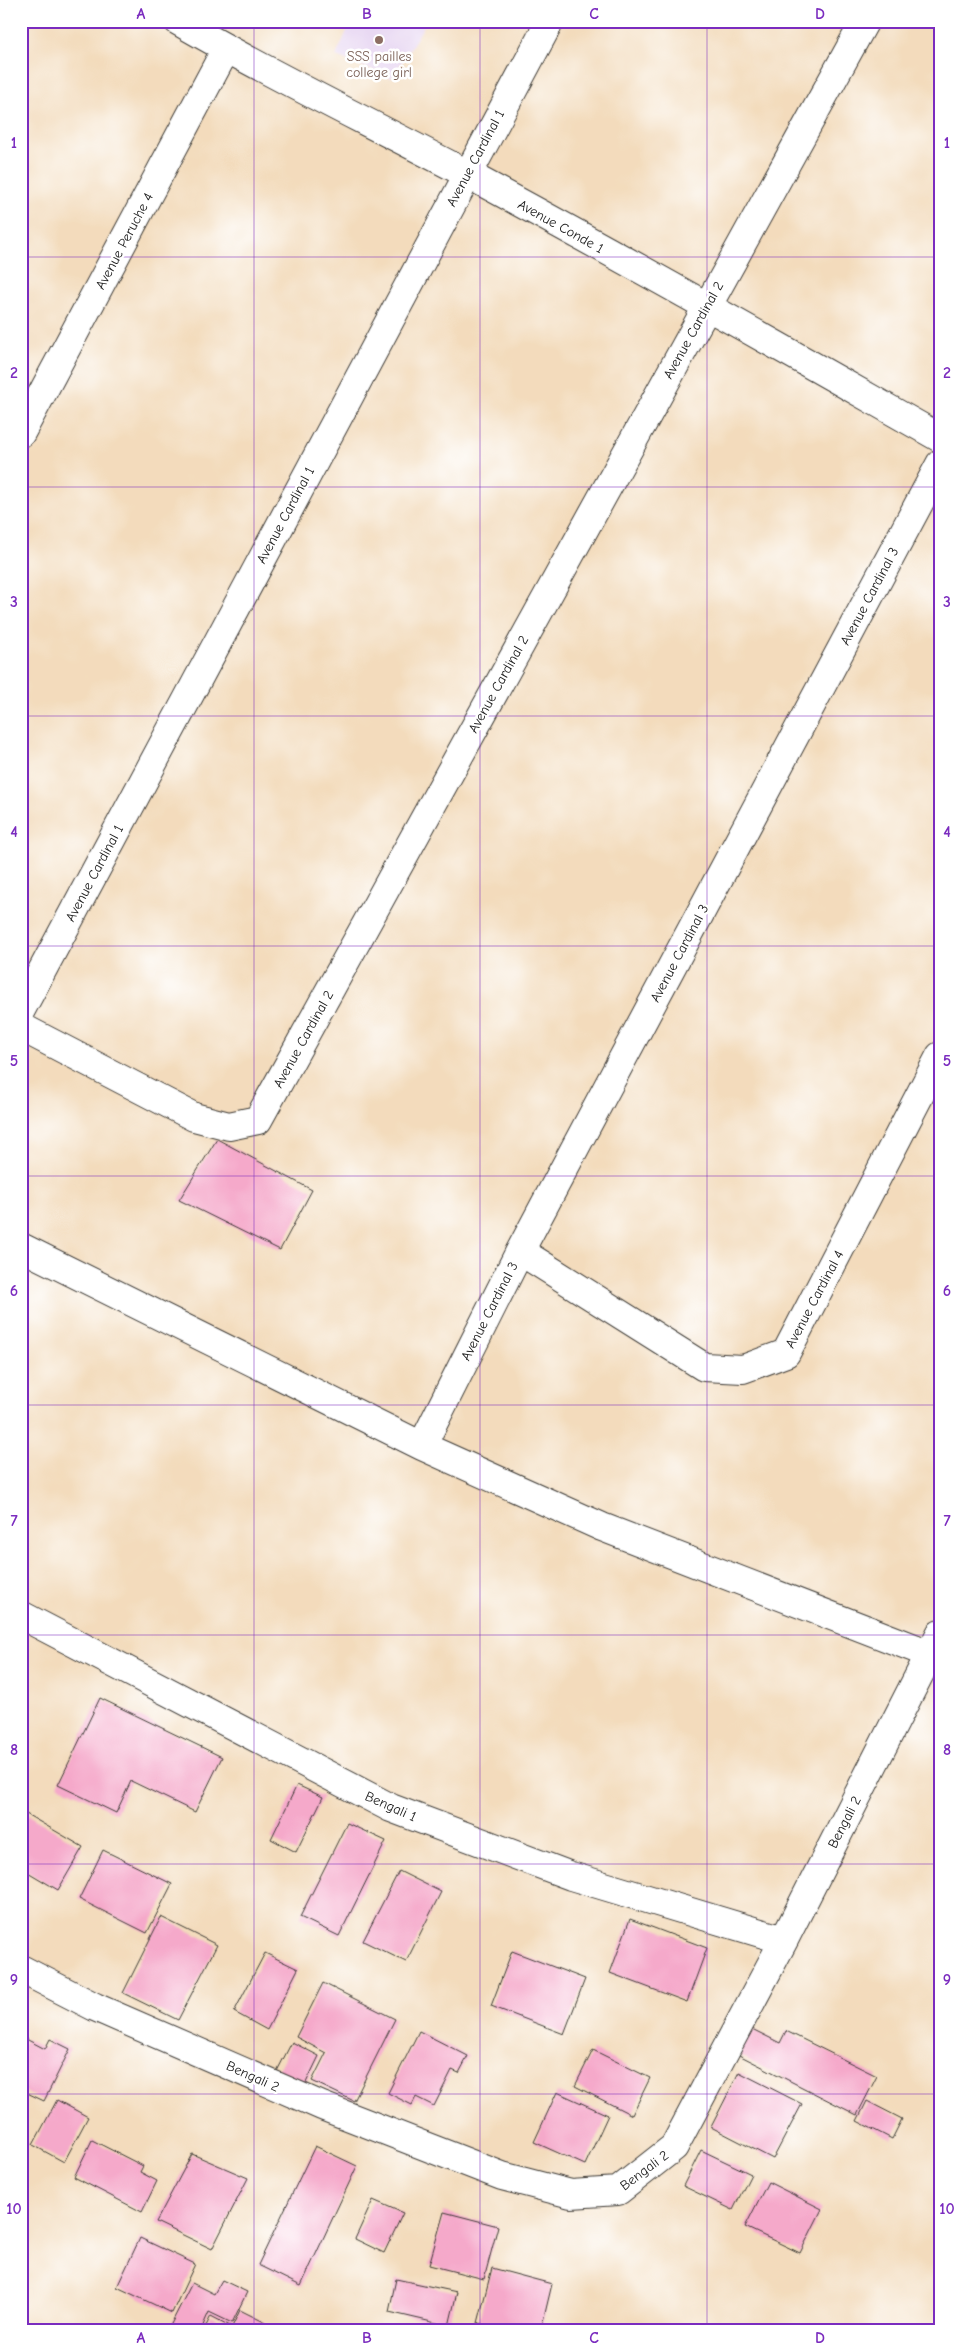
<svg xmlns="http://www.w3.org/2000/svg" width="961" height="2351" viewBox="0 0 961 2351" font-family="'Comic Neue',sans-serif">
<style>
.built{fill:#e5d3f1}
.building{fill:#f5a9ca}
.lines{fill:none;stroke-linecap:round;stroke-linejoin:round}
.street-casing{stroke:#3c3934;stroke-width:30}
.street{stroke:#fff;stroke-width:28}
.grid{fill:none;stroke:#7b2cbf;stroke-width:1;stroke-opacity:0.55}
.education-dot{fill:#8d6e63;stroke:#fff;stroke-width:2}
.labels{text-anchor:middle;stroke-width:5;stroke-linejoin:round;paint-order:stroke}
.education-label{font-size:14px;fill:#785e54;stroke:#fff}
.street-label{font-size:14px;fill:#1c1c1c;stroke:#fff}
.neatline{fill:none;stroke:#7b2cbf;stroke-width:2}
.grid-label{font-size:16px;text-anchor:middle;font-weight:bold;fill:#7b2cbf}
</style>
<rect width="100%" height="100%" fill="#fff"/>
<filter id="ink" filterUnits="userSpaceOnUse"><feTurbulence type="fractalNoise" baseFrequency=".02" numOctaves="2"/><feDisplacementMap in="SourceGraphic" scale="10" xChannelSelector="R" yChannelSelector="G"/><feConvolveMatrix kernelMatrix="1 2 1 2 8 2 1 2 1" color-interpolation-filters="sRGB"/></filter>
<filter id="wash" filterUnits="userSpaceOnUse"><feTurbulence type="fractalNoise" baseFrequency=".0096" numOctaves="4" result="noise"/><feDisplacementMap in="SourceGraphic" scale="20" xChannelSelector="R" yChannelSelector="G"/><feGaussianBlur stdDeviation="1.12" result="paint"/><feColorMatrix in="noise" values="0 0 0 0 0 0 0 0 0 0 0 0 0 0 0 0 0 1.4 0 .05"/><feComposite in="paint" operator="in"/></filter>
<g filter="url(#wash)">
<rect width="100%" height="100%" fill="#f3dbbc"/>
<path class="built" d="M345,21H427L392,78L336,56L350,24Z"/>
<g id="blocks">
<path class="building" d="M217,1139L312,1190L280,1250L179,1200Z
M100,1698L222,1757L195,1812L131,1781L116,1813L58,1785Z
M297,1785L323,1797L296,1852L271,1839Z
M21,1811L83,1847L58,1890L21,1868Z
M347,1823L386,1841L339,1936L300,1917Z
M103,1850L172,1884L147,1933L79,1899Z
M399,1871L441,1892L406,1962L363,1941Z
M161,1917L217,1945L178,2020L123,1993Z
M630,1919L707,1948L687,2002L610,1973Z
M512,1951L585,1979L564,2034L491,2006Z
M265,1953L298,1969L267,2030L234,2012Z
M323,1983L395,2019L354,2101L312,2081L326,2053L296,2037Z
M744,2025L780,2043L786,2031L877,2076L857,2115L731,2051Z
M419,2031L468,2056L459,2073L452,2070L434,2106L416,2097L412,2105L388,2093Z
M26,2039L45,2049L50,2039L70,2049L44,2101L21,2090V2049Z
M292,2042L319,2056L303,2089L275,2075Z
M593,2050L650,2078L632,2115L575,2086Z
M739,2072L802,2104L773,2159L711,2127Z
M557,2092L608,2115L585,2165L534,2142Z
M57,2100L88,2117L64,2162L33,2145Z
M867,2101L902,2119L892,2139L857,2121Z
M92,2140L143,2166L140,2172L157,2181L142,2212L74,2177Z
M315,2146L357,2166L301,2286L258,2265Z
M701,2150L751,2174L733,2210L683,2186Z
M192,2154L248,2178L212,2249L156,2222Z
M768,2182L822,2209L800,2253L745,2227Z
M373,2200L403,2213L384,2253L355,2239Z
M444,2212L498,2226L484,2279L429,2265Z
M140,2238L195,2264L172,2313L117,2287Z
M492,2268L552,2284L541,2330H503L478,2323Z
M396,2279L457,2292L449,2326L389,2312Z
M222,2280L247,2292L232,2323L209,2312L201,2330H168L192,2283L214,2294Z
M240,2310L266,2323L263,2330H204L211,2316L232,2327Z"/>
</g>
</g>
<g filter="url(#ink)">
<use href="#blocks" fill-opacity="0" stroke="#3c3934" stroke-width="1"/>
<g class="lines">
<g class="street-casing">
<path id="street" d="M178,21C272,76 371,123 467,174C626,259 783,349 940,438
M21,433L226,49
M21,1010L550,21
M21,1027L194,1117L229,1126L258,1120L865,21
M21,1247L422,1446L602,1527L940,1658
M520,1251L704,1367L743,1369L786,1353L940,1056
M422,1446L520,1251L940,464
M21,1615L391,1808L571,1876L784,1940
M21,1969L95,2007L322,2106L502,2176L571,2194L618,2191L674,2147L784,1940L940,1634"/>
</g>
<use href="#street" class="street"/>
</g>
</g>
<path class="grid" d="M254,21V2330M480,21V2330M707,21V2330M21,257H940M21,487H940M21,716H940M21,946H940M21,1176H940M21,1405H940M21,1635H940M21,1864H940M21,2094H940"/>
<circle class="education-dot" cx="379" cy="40" r="5"/>
<g class="labels">
<g class="education-label">
<text x="379" y="61">SSS pailles<tspan x="379" dy="16">college girl</tspan></text>
</g>
<g class="street-label">
<text transform="translate(475 158) rotate(-62)" y="5">Avenue Cardinal 1</text>
<text transform="translate(561 226) rotate(29)" y="5">Avenue Conde 1</text>
<text transform="translate(124 241) rotate(-62)" y="5">Avenue Peruche 4</text>
<text transform="translate(693 330) rotate(-61)" y="5">Avenue Cardinal 2</text>
<text transform="translate(285 515) rotate(-62)" y="5">Avenue Cardinal 1</text>
<text transform="translate(869 596) rotate(-62)" y="5">Avenue Cardinal 3</text>
<text transform="translate(498 684) rotate(-61)" y="5">Avenue Cardinal 2</text>
<text transform="translate(94 873) rotate(-62)" y="5">Avenue Cardinal 1</text>
<text transform="translate(679 953) rotate(-62)" y="5">Avenue Cardinal 3</text>
<text transform="translate(303 1039) rotate(-61)" y="5">Avenue Cardinal 2</text>
<text transform="translate(814 1299) rotate(-62)" y="5">Avenue Cardinal 4</text>
<text transform="translate(489 1311) rotate(-63)" y="5">Avenue Cardinal 3</text>
<text transform="translate(391 1806) rotate(24)" y="5">Bengali 1</text>
<text transform="translate(844 1822) rotate(-63)" y="5">Bengali 2</text>
<text transform="translate(253 2076) rotate(24)" y="5">Bengali 2</text>
<text transform="translate(644 2170) rotate(-37)" y="5">Bengali 2</text>
</g>
</g>
<rect width="961" height="2351" fill="none" stroke="#fff" stroke-width="55"/>
<rect x="28" y="28" width="906" height="2296" class="neatline"/>
<g class="grid-label">
<text x="141" y="19">A</text>
<text x="367" y="19">B</text>
<text x="594" y="19">C</text>
<text x="820" y="19">D</text>
<text x="14" y="148">1</text>
<text x="947" y="148">1</text>
<text x="14" y="378">2</text>
<text x="947" y="378">2</text>
<text x="14" y="607">3</text>
<text x="947" y="607">3</text>
<text x="14" y="837">4</text>
<text x="947" y="837">4</text>
<text x="14" y="1066">5</text>
<text x="947" y="1066">5</text>
<text x="14" y="1296">6</text>
<text x="947" y="1296">6</text>
<text x="14" y="1526">7</text>
<text x="947" y="1526">7</text>
<text x="14" y="1755">8</text>
<text x="947" y="1755">8</text>
<text x="14" y="1985">9</text>
<text x="947" y="1985">9</text>
<text x="14" y="2214">10</text>
<text x="947" y="2214">10</text>
<text x="141" y="2343">A</text>
<text x="367" y="2343">B</text>
<text x="594" y="2343">C</text>
<text x="820" y="2343">D</text>
</g>
</svg>
